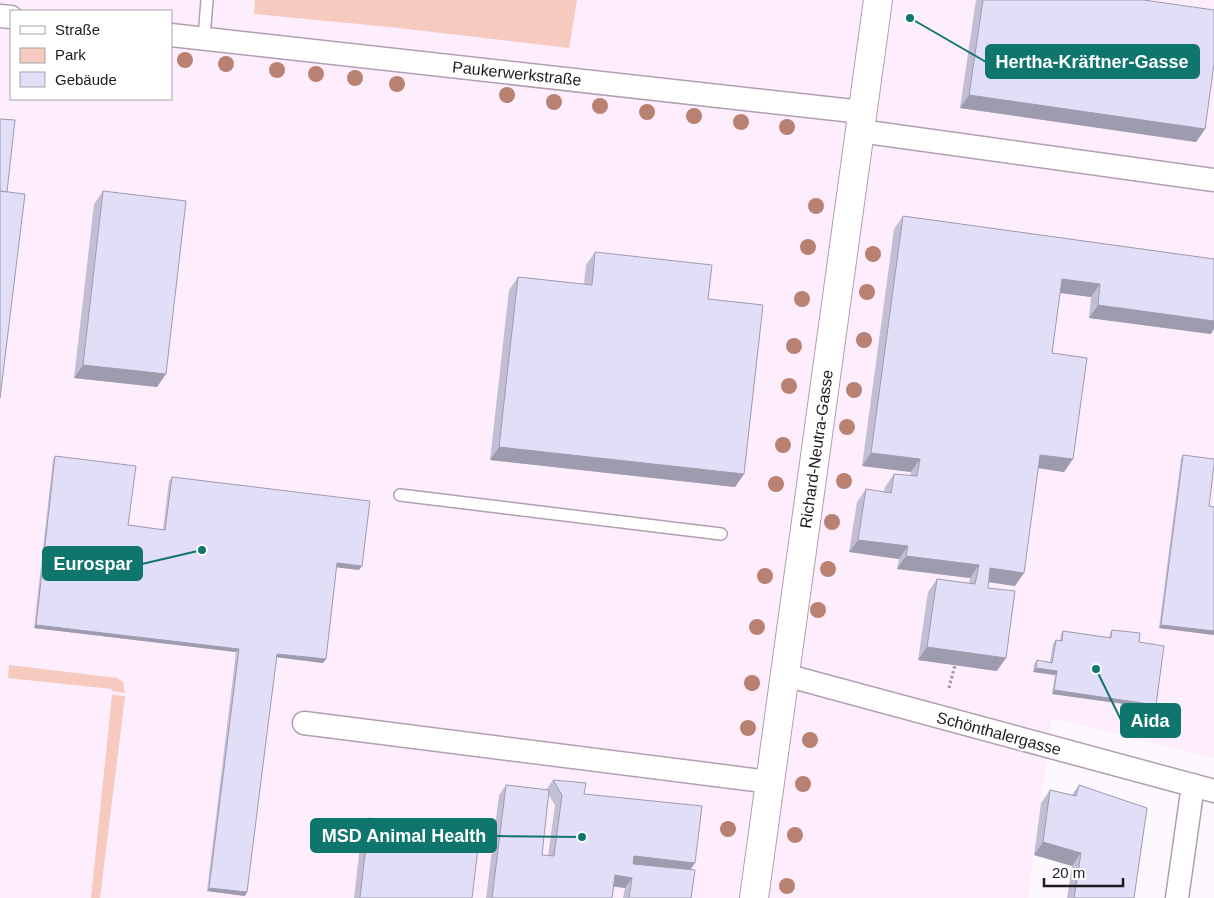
<svg xmlns="http://www.w3.org/2000/svg" width="1214" height="898" viewBox="0 0 1214 898" font-family="Arial,sans-serif">
<style>
.built{fill:#feedfd;fill-rule:evenodd}
.green{fill:#f6cabe}
.lines{fill:none;stroke-linecap:round;stroke-linejoin:round}
.service-casing{stroke:#b29eb1;stroke-width:14}
.minor-casing{stroke:#b29eb1;stroke-width:25}
.tertiary-casing{stroke:#b29eb1;stroke-width:30}
.path{stroke:#9f989e;stroke-width:3;stroke-dasharray:2.5 2.5;stroke-linecap:butt}
.service{stroke:#fff;stroke-width:11}
.minor{stroke:#fff;stroke-width:22}
.tertiary{stroke:#fff;stroke-width:28}
.tree{fill:#b98172}
.wall{fill:#c2bfd5;fill-rule:evenodd}
.shaded-wall{fill:#9e9bae}
.building{fill:#e2def8;stroke:#9e9bae}
.labels{text-anchor:middle;stroke-width:5;stroke-linejoin:round;paint-order:stroke}
.street-label{font-size:16px;fill:#211920;stroke:#fff}
.leader{fill:none;stroke:#0f766e;stroke-width:2}
.callout-dot{fill:#0f766e;stroke:#fff;stroke-width:2}
.callout{fill:#0f766e;stroke:#0f766e;stroke-width:2}
.callout-label{font-size:18px;text-anchor:middle;font-weight:bold;fill:#fff}
</style>
<rect width="100%" height="100%" fill="#fdf8fd"/>
<path class="built" d="M0,0H1214V758L1052,718L1028,898H0ZM11,11H171V99H11Z"/>
<path class="green" d="M255,0H577L569,48L390,27L254,14Z
M9,665L117,678L123,682L125,693L112,691V689L8,678Z
M112,695L125,696L100,898H91Z"/>
<g class="lines">
<g class="service-casing">
<path id="service" d="M204,38L207,0
M400,495L721,534"/>
</g>
<g class="minor-casing">
<path id="minor" d="M0,16L11,17
M171,35L862,112
M860,131L1214,180
M785,675L1214,791
M304,723L770,782
M1177,898L1193,785"/>
</g>
<g class="tertiary-casing">
<path id="tertiary" d="M754,898L878,0"/>
</g>
<path class="path" d="M949,688L955,665"/>
<use href="#service" class="service"/>
<use href="#minor" class="minor"/>
<use href="#tertiary" class="tertiary"/>
</g>
<g class="tree">
<circle cx="185" cy="60" r="8"/>
<circle cx="226" cy="64" r="8"/>
<circle cx="277" cy="70" r="8"/>
<circle cx="316" cy="74" r="8"/>
<circle cx="355" cy="78" r="8"/>
<circle cx="397" cy="84" r="8"/>
<circle cx="507" cy="95" r="8"/>
<circle cx="554" cy="102" r="8"/>
<circle cx="600" cy="106" r="8"/>
<circle cx="647" cy="112" r="8"/>
<circle cx="694" cy="116" r="8"/>
<circle cx="741" cy="122" r="8"/>
<circle cx="787" cy="127" r="8"/>
<circle cx="816" cy="206" r="8"/>
<circle cx="808" cy="247" r="8"/>
<circle cx="873" cy="254" r="8"/>
<circle cx="867" cy="292" r="8"/>
<circle cx="802" cy="299" r="8"/>
<circle cx="864" cy="340" r="8"/>
<circle cx="794" cy="346" r="8"/>
<circle cx="789" cy="386" r="8"/>
<circle cx="854" cy="390" r="8"/>
<circle cx="847" cy="427" r="8"/>
<circle cx="783" cy="445" r="8"/>
<circle cx="844" cy="481" r="8"/>
<circle cx="776" cy="484" r="8"/>
<circle cx="832" cy="522" r="8"/>
<circle cx="828" cy="569" r="8"/>
<circle cx="765" cy="576" r="8"/>
<circle cx="818" cy="610" r="8"/>
<circle cx="757" cy="627" r="8"/>
<circle cx="752" cy="683" r="8"/>
<circle cx="748" cy="728" r="8"/>
<circle cx="810" cy="740" r="8"/>
<circle cx="803" cy="784" r="8"/>
<circle cx="728" cy="829" r="8"/>
<circle cx="795" cy="835" r="8"/>
<circle cx="787" cy="886" r="8"/>
</g>
<path class="wall" d="M976,0H1144L1205,129L1196,142L960,108Z
M103,191L157,387L74,378L94,204Z
M903,216L1214,259L1211,334L1089,318L1091,297L1060,293L1052,353L1073,459L1064,472L1038,468L1015,586L989,582L988,588L997,671L918,660L928,592L937,579L969,583L970,578L897,569L899,559L849,552L857,502L866,489L884,492L885,487L894,474L910,476L911,472L862,466L894,229Z
M595,252L708,299L744,474L735,487L490,460L509,290L518,277L584,284L586,265Z
M1183,455L1209,506L1214,507V635L1159,628L1181,459Z
M55,456L128,525L163,530L169,481L172,477L359,570L336,567L326,659L323,663L277,657L245,896L207,891L236,652L34,628L53,460Z
M1112,630L1139,642L1156,705L1153,708L1052,694L1055,675L1033,672L1034,664L1037,660L1050,662L1053,644L1056,640L1060,641L1061,634L1063,631L1109,638L1110,633Z
M553,780L584,794L691,869V898H623L625,888L614,886L612,898H486L499,795L506,785L546,790ZM548,794L555,805L548,856L542,855Z
M1079,785L1134,898H1067L1072,866L1034,855L1041,803L1050,790L1072,795Z
M369,818L472,898H354L362,828Z"/>
<path class="shaded-wall" d="M969,95L1205,129L1196,142L960,108Z
M1062,279L1100,284L1091,297L1053,292Z
M1098,305L1214,321V329L1211,334L1089,318Z
M83,365L166,374L157,387L74,378Z
M499,447L744,474L735,487L490,460Z
M871,453L920,459L911,472L862,466Z
M1040,455L1073,459L1064,472L1031,467Z
M858,540L908,546L899,559L849,552Z
M906,556L979,565L970,578L897,569Z
M337,563L362,566L359,570L334,567Z
M990,568L1024,573L1015,586L981,581Z
M36,625L239,649L236,652L34,628Z
M1161,625L1214,631V635L1159,628Z
M927,647L1006,658L997,671L918,660Z
M277,654L326,659L323,663L275,657Z
M1036,668L1057,671L1055,675L1033,672Z
M1054,690L1156,705L1153,708L1052,694Z
M1043,842L1081,853L1072,866L1034,855Z
M634,856L695,863L688,873L627,866Z
M615,875L632,878L625,888L608,886Z
M209,888L247,892L245,896L207,891Z"/>
<path class="building" d="M983,0H1144L1214,10V64L1205,129L969,95Z
M0,119L15,120L7,192L0,191Z
M0,191L25,194L0,398Z
M103,191L186,201L166,374L83,365Z
M903,216L1214,259V321L1098,305L1100,284L1062,279L1052,353L1087,358L1073,459L1040,455L1024,573L990,568L988,588L1015,591L1006,658L927,647L937,579L975,584L979,565L906,556L908,546L858,540L866,489L891,493L894,474L917,476L920,459L871,453Z
M595,252L712,265L708,299L763,305L744,474L499,447L518,277L592,285Z
M1183,455L1214,459V465L1209,506L1214,507V631L1161,625Z
M55,456L136,466L128,525L165,530L172,477L370,501L362,566L337,563L326,659L277,654L247,892L209,888L239,649L36,625Z
M1112,630L1140,633L1139,642L1164,646L1156,705L1054,690L1057,671L1036,668L1037,660L1052,663L1056,640L1062,641L1063,631L1111,638Z
M553,780L586,783L584,794L702,806L695,863L634,856L633,864L695,870L691,898H629L632,878L615,875L612,898H492L506,785L549,790L542,855L554,856L562,795Z
M1079,785L1147,808L1134,898H1074L1081,853L1043,842L1050,790L1076,796Z
M369,818L480,832L472,898H360Z"/>
<g class="labels">
<g class="street-label">
<text transform="translate(517 73) rotate(6)" y="6">Paukerwerkstraße</text>
<text transform="translate(816 449) rotate(-82)" y="6">Richard-Neutra-Gasse</text>
<text transform="translate(999 733) rotate(15)" y="6">Schönthalergasse</text>
</g>
</g>
<path class="leader" d="M910 18L986 62M202 550L142 564M1096 669L1121 720M582 837L496 836"/>
<g class="callout-dot">
<circle cx="910" cy="18" r="5"/>
<circle cx="202" cy="550" r="5"/>
<circle cx="1096" cy="669" r="5"/>
<circle cx="582" cy="837" r="5"/>
</g>
<g class="callout">
<rect x="986" y="45" width="213" height="33" rx="5"/>
<rect x="43" y="547" width="99" height="33" rx="5"/>
<rect x="1121" y="704" width="59" height="33" rx="5"/>
<rect x="311" y="819" width="185" height="33" rx="5"/>
</g>
<g class="callout-label">
<text x="1092" y="68">Hertha-Kräftner-Gasse</text>
<text x="93" y="570">Eurospar</text>
<text x="1150" y="727">Aida</text>
<text x="404" y="842">MSD Animal Health</text>
</g>
<rect x="10" y="10" width="162" height="90" fill="#ffffff" stroke="#a6a3a6"/>
<rect x="20" y="26" width="25" height="8" fill="#ffffff" stroke="#a6a3a6"/>
<text x="55" y="35" font-size="15" fill="#211920">Straße</text>
<rect x="20" y="48" width="25" height="15" fill="#f6cabe" stroke="#a6a3a6"/>
<text x="55" y="60" font-size="15" fill="#211920">Park</text>
<rect x="20" y="72" width="25" height="15" fill="#e2def8" stroke="#a6a3a6"/>
<text x="55" y="85" font-size="15" fill="#211920">Gebäude</text>
<path d="M1044 878v8h79v-8" fill="none" stroke="#211920" stroke-width="2.5"/>
<text x="1052" y="878" font-size="15" fill="#211920" stroke="#ffffff" stroke-width="4" paint-order="stroke">20 m</text>
</svg>
